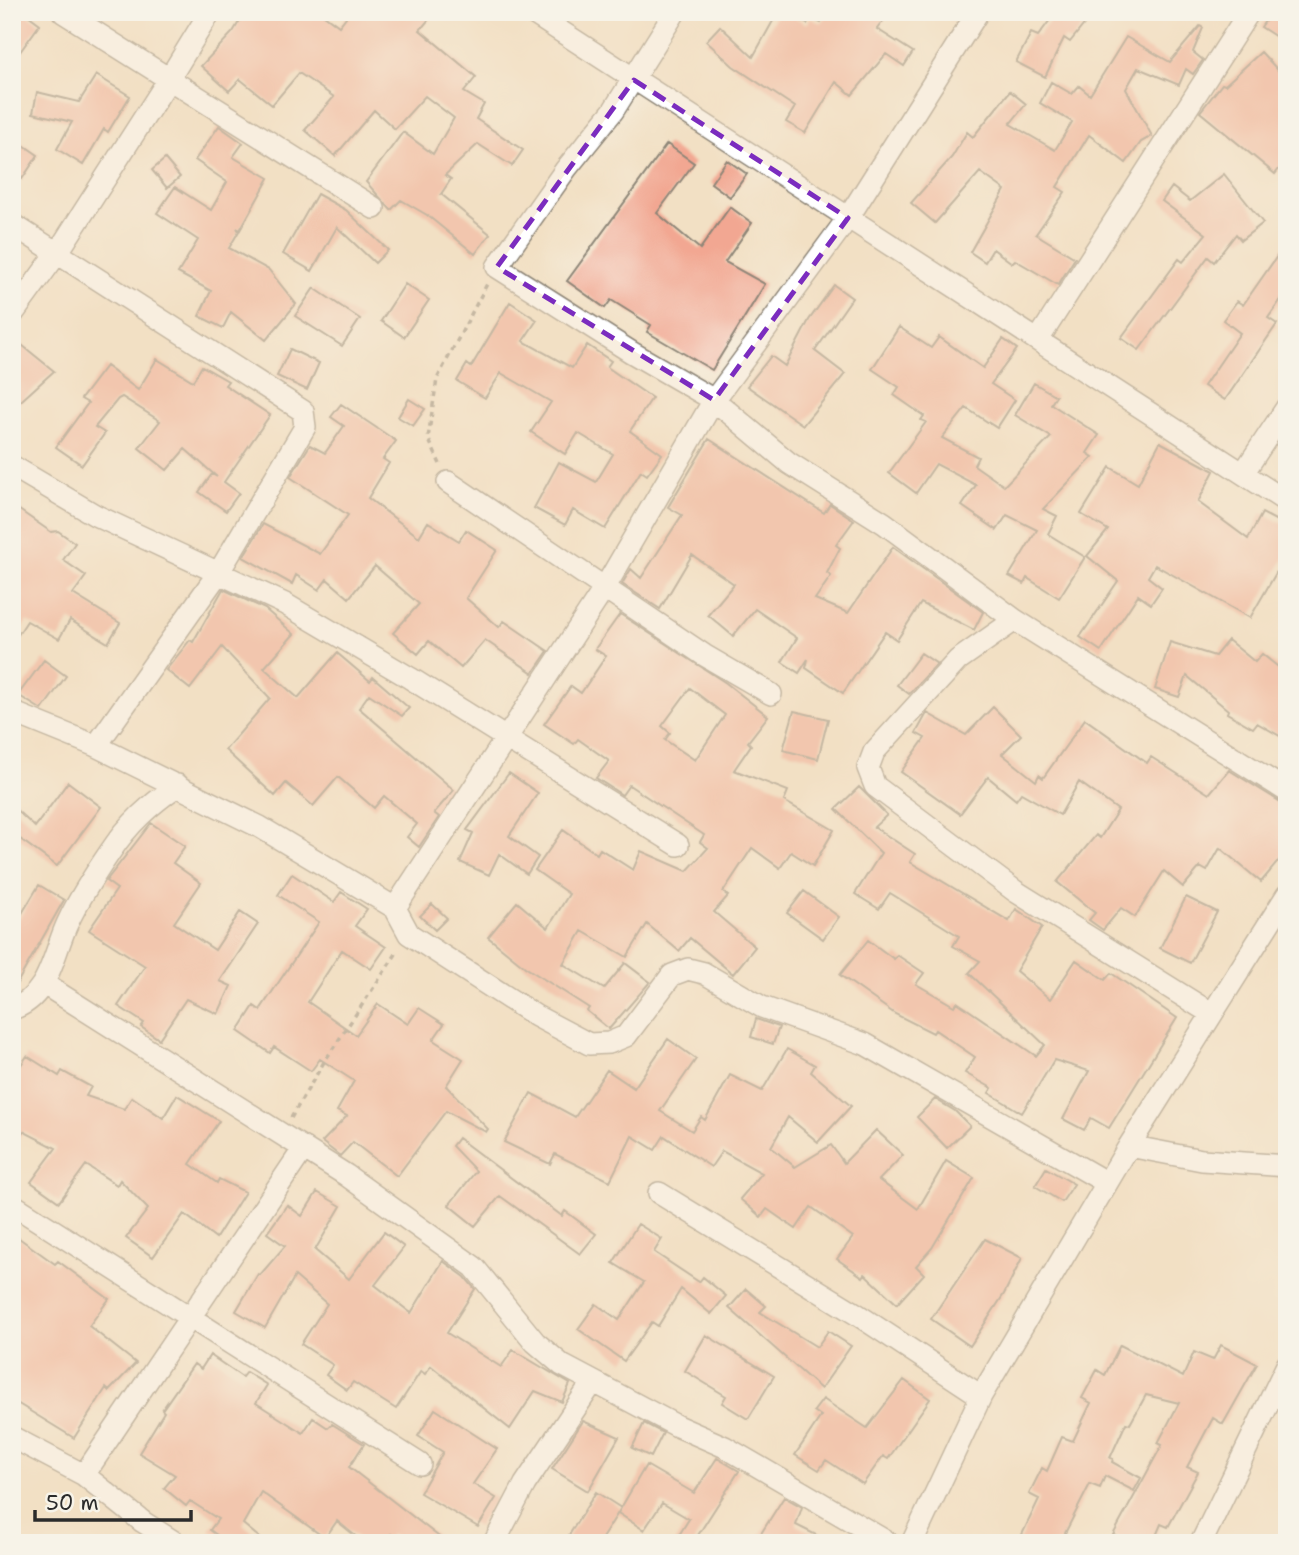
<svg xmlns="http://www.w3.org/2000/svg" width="1299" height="1555" viewBox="0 0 1299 1555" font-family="'Shantell Sans',sans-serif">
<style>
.building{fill:#f2a792;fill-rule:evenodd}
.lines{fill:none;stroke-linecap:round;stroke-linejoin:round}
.minor-casing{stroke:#8e8678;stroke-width:24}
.path{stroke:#8e8678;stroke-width:3.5;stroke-dasharray:5 5;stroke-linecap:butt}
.minor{stroke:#fff;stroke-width:21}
.marked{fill:none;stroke:#7b2cbf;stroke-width:5;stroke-dasharray:14 9;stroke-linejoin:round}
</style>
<rect width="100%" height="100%" fill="#f7f3e8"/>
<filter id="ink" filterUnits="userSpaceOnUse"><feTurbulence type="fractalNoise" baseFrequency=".0143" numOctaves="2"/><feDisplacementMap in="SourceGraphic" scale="14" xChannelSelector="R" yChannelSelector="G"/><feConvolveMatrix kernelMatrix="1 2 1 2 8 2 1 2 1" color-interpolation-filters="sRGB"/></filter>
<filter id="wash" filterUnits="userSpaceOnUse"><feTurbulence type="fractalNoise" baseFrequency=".00686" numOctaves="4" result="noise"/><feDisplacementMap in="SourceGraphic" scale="28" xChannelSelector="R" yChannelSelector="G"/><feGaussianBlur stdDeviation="1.57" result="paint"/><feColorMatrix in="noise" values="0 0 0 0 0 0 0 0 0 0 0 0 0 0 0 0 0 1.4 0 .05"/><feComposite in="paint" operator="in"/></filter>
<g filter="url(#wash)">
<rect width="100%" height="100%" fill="#f2e0c4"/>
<g id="blocks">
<path class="building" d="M12,12H24L40,24L12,63Z
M245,12H320L339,26L350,12H435L420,30L476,77L464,92L484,104L476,119L523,150L512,166L478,144L445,175L451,179L441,194L490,234L475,254L427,215L401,200L391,210L366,182L403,132L433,154L454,118L425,96L395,129L374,110L335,156L305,130L334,97L299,73L272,105L240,79L229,91L201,66L233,32Z
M778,12H785L807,24L810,18L821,23L827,12H890L877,29L913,52L904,66L886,54L852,95L836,82L805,133L786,122L795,107L733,66L706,41L720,26L753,57Z
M1056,12H1094L1070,42L1064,38L1045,77L1016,62L1031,33L1038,36Z
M1270,14L1287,25L1281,40L1261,27Z
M1200,26L1203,28L1193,52L1203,60L1193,74L1186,69L1179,85L1138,68L1126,89L1152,136L1141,142L1126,163L1089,135L1057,187L1065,192L1036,234L1075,258L1058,285L1015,260L1012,263L993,249L985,262L970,252L1005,190L980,172L935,223L911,203L952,157L967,132L973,137L1010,91L1026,104L1010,124L1055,150L1072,122L1040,103L1051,82L1072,94L1079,86L1090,95L1126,37L1170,62Z
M1261,52L1287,80V159L1275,174L1200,112L1222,84L1225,85Z
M96,75L130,96L108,132L104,129L83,165L57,149L72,122L33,113L37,92L79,102Z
M219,126L243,143L233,157L269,178L240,230L237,228L239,231L229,248L269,270L296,304L266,340L231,312L223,328L199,316L211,291L178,273L198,240L157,213L175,187L211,210L227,182L195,160Z
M12,137L38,155L22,179L12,172Z
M667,144L694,163L657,213L700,249L730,207L752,223L725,262L765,284L712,370L647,332L651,325L611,300L605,308L567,281Z
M165,159L180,177L167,188L152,170Z
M727,160L747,174L730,197L711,183Z
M1224,174L1263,223L1241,240L1236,234L1214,262L1208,257L1139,350L1121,338L1179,259L1183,262L1206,234L1162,201L1172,187L1190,201Z
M317,194L346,210L388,250L375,263L337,227L312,271L283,254Z
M1287,242V291L1268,318L1277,324L1225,400L1204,386L1240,333L1223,320L1237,301L1243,305Z
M405,284L429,300L404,337L381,321Z
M834,285L852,298L815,351L845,374L803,425L747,386L771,356L785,366L809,320Z
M314,288L360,319L342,346L295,316Z
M510,302L537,320L523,341L572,368L587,345L611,361L607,367L652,398L630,431L662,454L647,475L641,471L605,529L573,510L565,525L534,508L559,462L596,482L613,454L578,433L565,454L531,432L551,402L501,373L485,398L457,381L467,364L471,367Z
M899,327L931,348L939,337L983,368L1003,339L1017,349L991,384L1015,400L997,428L966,408L942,438L978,457L974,465L1004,486L1051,437L1015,415L1034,383L1056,396L1051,404L1099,435L1087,453L1093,457L1043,509L1057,516L1048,534L1085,557L1059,598L1027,578L1024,584L1009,576L1037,530L1007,515L997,530L962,506L976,485L936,464L916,493L889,473L926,422L921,420L924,416L894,395L899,387L872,369Z
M12,337L54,371L12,409Z
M290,349L319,363L307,390L277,376Z
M157,359L193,381L202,366L228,381L225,385L270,415L224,482L239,493L226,511L199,492L212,474L217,477L185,449L167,470L139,448L160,421L122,397L118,399L95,427L105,433L82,465L56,447L88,403L81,399L106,366L138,390Z
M409,399L425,409L413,426L398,417Z
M341,404L396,441L383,459L389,463L368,498L419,537L428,522L459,541L466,530L497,550L466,598L499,627L504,621L548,651L533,673L485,640L461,668L429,641L418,654L393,633L419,604L375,566L349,598L327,579L319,590L296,575L292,584L243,557L263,524L320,554L348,515L290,477L310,445L325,453L344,426L331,417Z
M709,439L824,513L830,504L854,520L836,545L840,548L827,573L831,576L815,599L848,613L893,547L983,612L974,630L921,603L897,640L885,632L843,693L806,668L808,659L799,673L782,662L797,638L755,609L733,636L708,615L734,584L692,555L660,609L622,584L631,569L641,578L682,515L668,507Z
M1160,442L1214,471L1198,502L1248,539L1262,513L1287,526V554L1250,618L1155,565L1148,577L1162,588L1151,604L1138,595L1101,651L1080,637L1118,581L1087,556L1108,530L1081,514L1110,467L1138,484Z
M12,505L51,532L58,531L75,543L63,560L86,576L73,594L120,623L108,643L70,620L59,639L27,621L12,644Z
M223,589L265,609L294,634L264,668L298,698L337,653L370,681L373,677L409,708L402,716L369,694L359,708L454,790L434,813L439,817L419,847L407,837L417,824L384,796L374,808L338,777L313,806L286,783L275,796L225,750L270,698L222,647L190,689L166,670L190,640L193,642Z
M620,614L726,683L768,716L748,742L751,745L734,770L788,791L784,801L834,830L813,866L791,852L780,868L752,848L723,892L728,896L714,912L755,947L733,974L690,938L679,951L647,924L627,957L582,931L563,964L604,989L625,963L650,982L609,1029L587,1011L589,1008L525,967L488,937L517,902L548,928L569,894L535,870L563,830L597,854L600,849L633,870L641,851L687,871L708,848L700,842L704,835L629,785L622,795L596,778L609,761L578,739L574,744L544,724L571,686L581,693L606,656L595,649ZM690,688L725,715L695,760L665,740L670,733L662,726Z
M1228,640L1255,662L1262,654L1287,674V740L1257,723L1253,728L1227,713L1228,710L1187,676L1179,697L1155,689L1170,642L1215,656Z
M921,653L937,664L909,694L897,685Z
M44,660L66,676L42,710L18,695Z
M993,707L1021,735L1002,754L1036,781L1039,775L1043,778L1085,719L1147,763L1151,757L1209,794L1229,770L1287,806V851L1261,882L1220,848L1207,871L1200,867L1183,887L1164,871L1135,917L1121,908L1103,930L1089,920L1095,913L1057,882L1096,835L1100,838L1118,810L1079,782L1060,815L1021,793L1016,800L988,777L960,814L901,772L925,738L916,733L927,713L966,735Z
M794,711L828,719L818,759L783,750Z
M509,773L538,793L509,836L538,857L527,874L499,854L489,875L460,862L473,833L467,830Z
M68,782L101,807L57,866L12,833V806L35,827Z
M859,787L887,815L874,827L915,854L910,862L1009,921L1016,909L1042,927L1016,971L1050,999L1076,960L1105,980L1111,973L1177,1018L1109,1128L1091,1118L1084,1130L1063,1119L1089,1071L1054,1060L1022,1113L989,1093L992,1088L965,1073L975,1057L935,1030L933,1033L895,1014L840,975L868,940L894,959L897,955L924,973L916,984L954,1006L957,1002L1036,1056L1045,1045L969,973L980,961L953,946L959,936L890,893L879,909L855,894L881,853L836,809Z
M151,823L185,846L173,863L201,883L174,923L215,950L240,912L258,924L220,981L231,986L218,1014L186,999L159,1039L141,1027L144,1023L118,1006L145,966L89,930L117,889L106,881Z
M292,874L334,902L341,892L367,909L355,926L386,947L371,969L342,950L308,1002L356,1035L378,1004L408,1024L419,1008L444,1024L433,1040L463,1059L446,1086L488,1129L486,1132L446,1111L397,1176L353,1142L340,1156L322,1142L347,1116L337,1111L354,1081L320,1059L311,1071L274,1047L270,1053L238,1031L254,1006L260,1010L319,922L278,895Z
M39,885L64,900L12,992V930Z
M804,891L839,917L823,939L787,913Z
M1186,897L1217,912L1190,963L1160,948Z
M432,904L447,918L435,930L420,916Z
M756,1019L779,1027L773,1044L751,1037Z
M668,1039L696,1059L660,1111L692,1131L701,1117L705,1120L730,1075L762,1091L787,1049L815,1065L811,1072L851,1106L818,1142L788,1117L771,1147L795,1167L831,1145L844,1163L876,1130L903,1155L879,1180L918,1209L946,1161L974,1178L932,1248L916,1266L924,1274L897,1304L865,1274L863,1277L837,1259L853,1237L811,1207L796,1229L767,1209L761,1217L740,1199L762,1173L722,1151L711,1167L664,1136L655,1150L632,1136L610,1181L555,1154L550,1164L504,1142L531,1093L575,1117L607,1070L634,1088Z
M27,1056L59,1076L62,1071L91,1087L86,1096L124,1109L132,1097L163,1118L177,1095L219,1121L190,1164L217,1183L219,1179L245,1192L216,1238L184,1214L153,1257L126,1238L148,1209L120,1180L117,1185L86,1165L59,1202L31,1182L56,1148L23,1131L12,1148V1078Z
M935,1099L955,1111L970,1126L947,1148L917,1117Z
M458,1138L562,1216L565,1211L596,1234L580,1254L500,1196L475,1226L449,1205L476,1171L452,1146Z
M1046,1168L1074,1184L1062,1202L1035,1186Z
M317,1192L341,1206L315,1250L349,1279L384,1232L404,1247L375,1285L411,1313L443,1261L465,1277L475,1289L447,1333L501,1367L513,1350L570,1384L562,1402L535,1391L510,1429L431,1366L425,1374L421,1371L396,1409L353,1382L347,1390L326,1375L333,1365L301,1344L327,1304L295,1276L265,1328L236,1311L258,1274L260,1275L285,1246L267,1233L287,1205L302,1216Z
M638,1224L662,1239L654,1252L699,1282L703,1277L726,1296L711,1314L681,1289L658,1326L652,1322L624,1361L578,1329L596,1304L619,1320L644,1282L613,1263Z
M12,1233L55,1264L58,1261L109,1299L89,1326L136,1363L109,1391L106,1388L74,1438L12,1400Z
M985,1239L1022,1258L1004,1294L970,1346L931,1319Z
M746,1289L766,1306L760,1312L817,1347L828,1331L851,1346L821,1389L729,1308Z
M706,1335L774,1376L748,1419L722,1403L726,1396L685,1371Z
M1120,1345L1183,1377L1194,1352L1213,1360L1221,1345L1257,1364L1223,1424L1213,1418L1187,1467L1198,1472L1168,1527L1161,1524L1153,1543H1130L1113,1535L1162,1445L1158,1443L1179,1403L1146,1395L1130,1424L1126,1423L1110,1458L1113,1459L1112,1462L1141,1478L1134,1491L1105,1476L1100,1488L1090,1484L1060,1543H1018L1039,1499L1029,1494L1042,1468L1047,1471L1062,1437L1073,1441L1091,1403L1082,1398L1097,1370L1105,1375Z
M210,1355L242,1377L246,1372L267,1385L256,1403L303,1433L313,1418L328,1428L332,1424L364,1444L349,1467L447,1543H402L391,1534L384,1543H364L337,1521L325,1538L261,1492L243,1524L266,1543H228L210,1530L218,1519L190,1501L186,1506L164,1488L175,1475L139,1453L164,1412L162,1410L194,1364L201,1369Z
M904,1380L930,1399L888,1459L883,1456L863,1484L826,1460L819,1470L795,1455L821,1416L814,1411L823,1399L867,1428Z
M435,1409L497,1449L473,1484L496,1498L478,1527L420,1493L443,1452L418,1436Z
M583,1421L619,1437L588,1491L552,1469Z
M644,1423L663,1433L651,1457L632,1448Z
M717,1458L739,1471L693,1543H674L689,1519L662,1503L644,1530L618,1513L646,1465L694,1493Z
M596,1492L621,1508L599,1543H564Z
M784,1497L802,1507L796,1525L832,1543H755Z"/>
</g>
</g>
<g filter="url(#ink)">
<use href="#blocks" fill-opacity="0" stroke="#8e8678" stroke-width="2"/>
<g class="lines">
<g class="minor-casing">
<path id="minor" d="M210,12L169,79L374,208
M531,12L1287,502
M675,12L613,111L566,169L497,267L631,352L714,400L789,463L884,523L1015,620L1287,791
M12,224L303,411L305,427L219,572L96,746
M12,315L58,252L169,79L63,12
M1038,340L1249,12
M12,466L95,515L285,604L410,678L678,845
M1244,472L1287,407
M448,482L704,655L771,694
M1015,620L958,660L874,752L868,768L875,786L1015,891L1212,1014
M12,712L96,746L260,827L395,908L409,934L536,1016L589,1044L609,1043L626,1036L672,975L688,969L704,973L762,1007L865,1044L1107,1183
M395,908L604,589L714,400L848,218L978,12
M44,984L346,1175L474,1267L535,1342L562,1365L677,1426L725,1447L889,1543
M12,1009C50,997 53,953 68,922C79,898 95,874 110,852C129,823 150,805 178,785
M1129,1146L1202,1160L1287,1166
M659,1193L858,1315L981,1396
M12,1204L420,1464
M12,1437L84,1475L143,1522L176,1543
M84,1475L304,1148
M494,1543L525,1484L593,1382
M912,1543L981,1396L1129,1146L1287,895
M1201,1543L1287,1365"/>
</g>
<path class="path" d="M440,464L428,438L437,379L487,284
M291,1118L324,1062L398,951"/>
<use href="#minor" class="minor"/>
</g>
</g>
<path d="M0 0H1299V1555H0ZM634,80L848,218L714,400L497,267Z" fill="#f2e0c4" fill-opacity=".55" fill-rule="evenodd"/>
<path class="marked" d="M634,80L848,218L714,400L497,267Z"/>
<rect width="1299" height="1555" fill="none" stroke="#f7f3e8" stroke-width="42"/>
<path d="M35 1510v10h156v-10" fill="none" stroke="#2b2b2b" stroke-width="3.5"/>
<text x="46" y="1510" font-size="21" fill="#2b2b2b" stroke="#f7f3e8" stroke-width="5" paint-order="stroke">50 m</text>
</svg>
